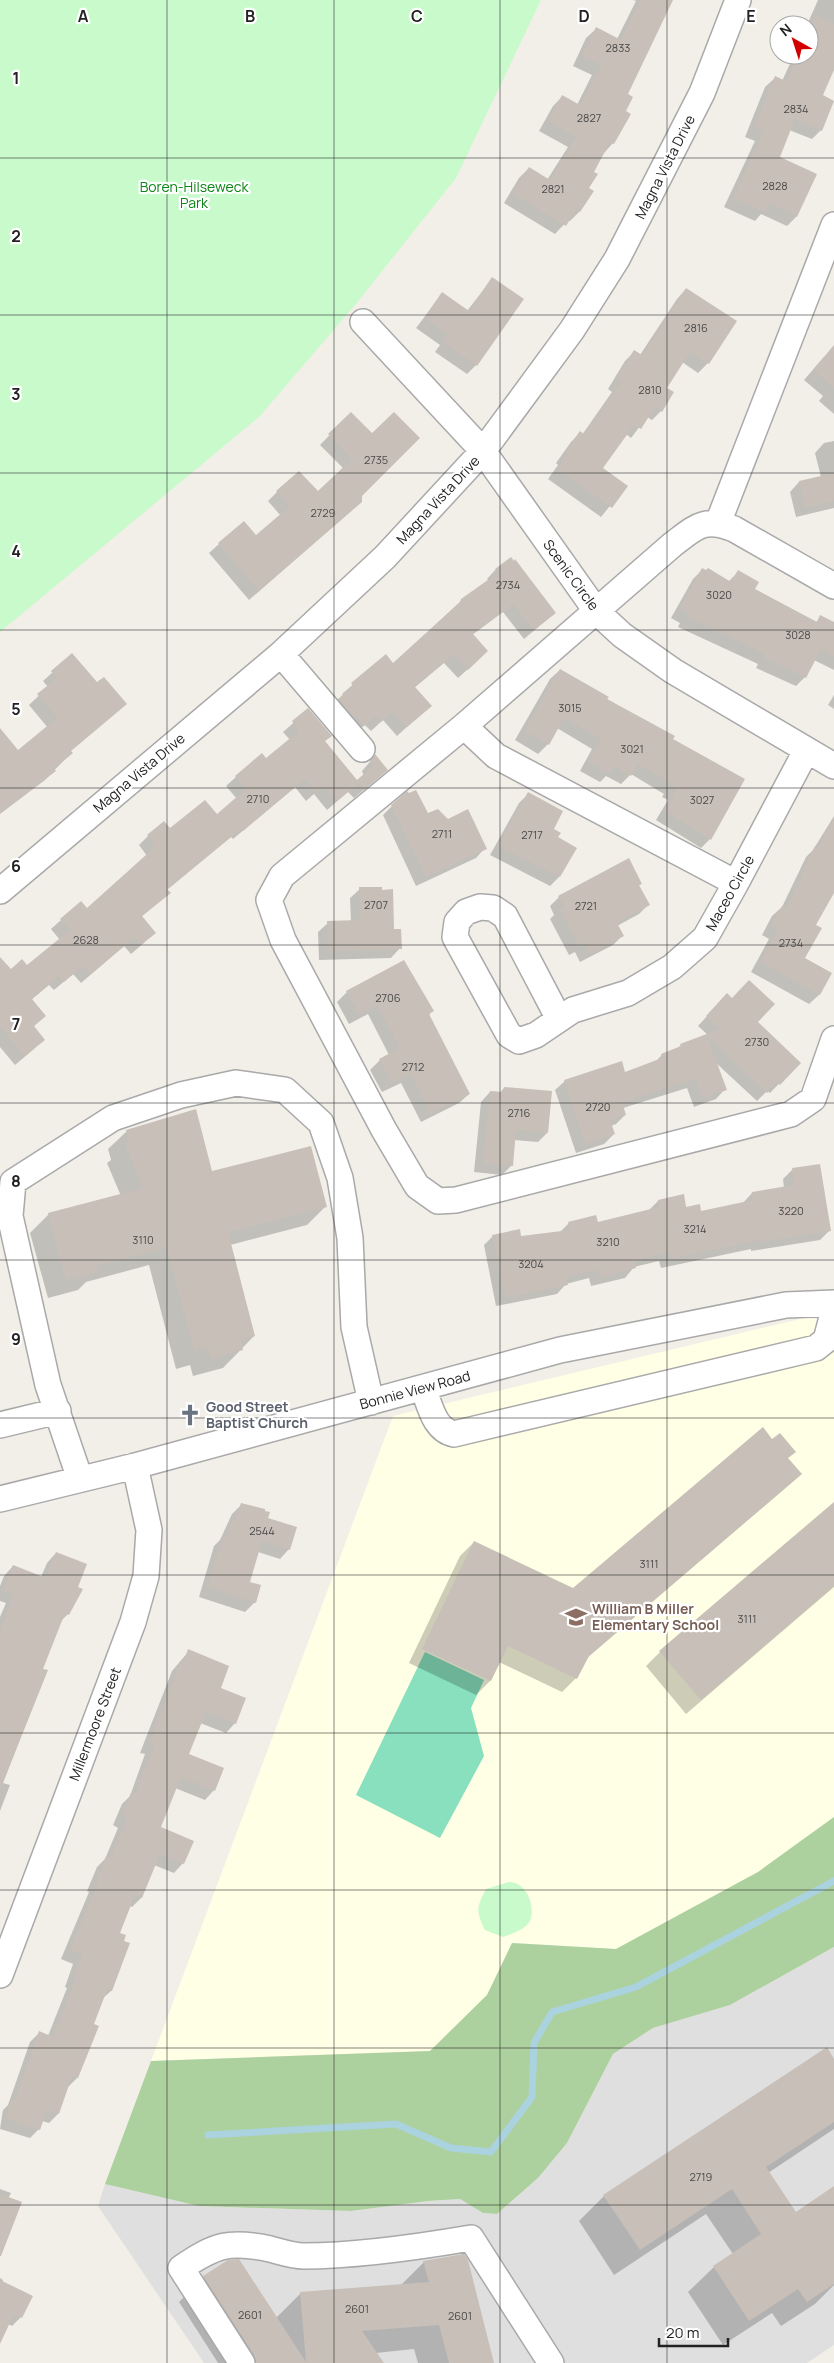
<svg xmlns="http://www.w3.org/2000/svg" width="834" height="2363" viewBox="0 0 834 2363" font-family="Manrope,sans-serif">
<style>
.residential{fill:#e0dfdf}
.education{fill:#ffffe5}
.forest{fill:#add19e}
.park{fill:#c8facc}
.pitch{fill:#88e0be}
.shadow{fill:#0003}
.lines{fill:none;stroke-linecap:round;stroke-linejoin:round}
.stream{stroke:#aad3df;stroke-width:7}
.building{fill:#c7bfb8}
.minor-casing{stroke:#a9a9a9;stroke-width:28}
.minor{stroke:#fff;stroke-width:25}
.grid{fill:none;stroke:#222;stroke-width:1;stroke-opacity:0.55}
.labels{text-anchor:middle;stroke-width:4.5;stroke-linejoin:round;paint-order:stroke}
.number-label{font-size:11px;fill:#4b4948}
.street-label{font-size:14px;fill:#222;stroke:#fff}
.park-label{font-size:14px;fill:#0c8416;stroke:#fff}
.worship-label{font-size:14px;font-weight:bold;fill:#5b616d;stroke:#fff;text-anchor:start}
.education-label{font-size:14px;font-weight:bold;fill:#785e54;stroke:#fff;text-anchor:start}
.grid-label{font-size:16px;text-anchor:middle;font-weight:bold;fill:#222;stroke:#fff;stroke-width:4.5;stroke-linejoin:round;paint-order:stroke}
</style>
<rect width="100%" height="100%" fill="#f2efe9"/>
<path class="residential" d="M834,1947V2345L807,2363H204L98,2206L105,2184L199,2206L351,2211L428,2201L460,2199L483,2213L497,2214L538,2178L567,2143L613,2054L653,2028L730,2005Z"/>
<path class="education" d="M804,1318L834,1320V1817L758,1872L616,1949L512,1943L487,1995L430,2051L151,2061L393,1416Z"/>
<path class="forest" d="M834,1817V1947L730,2005L653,2028L613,2054L567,2143L538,2178L497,2214L483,2213L460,2199L428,2201L351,2211L199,2206L105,2184L151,2061L430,2051L487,1995L512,1943L616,1949L758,1872Z"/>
<path class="park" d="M0,0H541L456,178L355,305L259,417L0,632Z
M509,1882C526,1882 536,1905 530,1921C525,1930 511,1934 503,1937L485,1930C476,1911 476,1908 486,1889Z"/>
<path class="pitch" d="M425,1652L484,1680L471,1708L484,1756L440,1838L356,1795Z"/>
<path class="shadow" d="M633,0H672L626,95L624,111L613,143L604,153L592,172L579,212L570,221L568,220L555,234L504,203L519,178L529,168L547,180L568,147L539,131L553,106L562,97L577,105L592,75L573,66L586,38L596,29L617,39L636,1Z
M818,0H834V67L821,96V130L812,139L789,130L778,158L815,175L796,217L787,226L761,214L755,221L724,207L755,141L745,137L765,87L775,78L782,81L794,55H809V25H807Z
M492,279L476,365L467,374L435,352L440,345L416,328L442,294L467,311Z
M686,289L735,322L708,363L698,373L682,362L666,389L661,411L652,420L647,417L631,438L626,434L601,468L626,486L601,517L548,479L558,465L556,463L571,442L580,433L582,435L612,392L608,389L625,361L634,352L640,355L677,299Z
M834,349V414L819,401L823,396L804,380L823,358Z
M351,413L361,502L249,600L209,553L219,544L256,537L281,516L268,501L277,492H318L343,468L320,445Z
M834,441V508L796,517L790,492L799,482L821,477L815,453L824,443Z
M496,569L555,613L524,639L503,612L472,635L477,661L458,678L444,663L414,688L420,715L397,736L383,720L371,731L365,725L354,734L329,709L343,695L342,694L386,656L393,665L462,600L489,581L487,579Z
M702,570L728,582L738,572L753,590L815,623L821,617L834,623V670L814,660L805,677L796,686L756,668L758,664L678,627L680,623L671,618L693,579Z
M72,655L71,753L45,780L0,814V732L18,752L48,728L29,705L48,687L43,681Z
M560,670L672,739L710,839L701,848L656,820L668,800L662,797L664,794L631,774L621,784L606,776L600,782L580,771L592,749L557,728L548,744L538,754L515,740L550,679Z
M834,695V709L828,705Z
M308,710L324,742L357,782L364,776L362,771L375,756L387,770L354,798L348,792L327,810L314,794L306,801L295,787L233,839L231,837L167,890L169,893L141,917L145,942L131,954L124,946L81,983L73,974L54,990L49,985L31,1000L34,1049L15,1065L0,1047V972L27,967L60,940L51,929L61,920L87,910L147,856L139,845L148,836L216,816L237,799L226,786L236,777L266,759L290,740L283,732Z
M528,794L552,830L559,877L550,886L490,855L519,803Z
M409,795L427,814L485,848L476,858L416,886L383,815L392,806Z
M834,816V890L815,925L803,959L830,974L819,995L809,1004L751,972L769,939L762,935L772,916L782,907L806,857L813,850Z
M641,884L638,886L648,905L639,914L617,926L622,936L613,945L580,962L575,952L569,955L550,919L554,915L550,906L559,897Z
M360,889L393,930L400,948L391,958L319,960L318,932L328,923L351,922L350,898Z
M403,962L432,1011L429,1015L469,1094L459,1103L421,1122L401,1083L382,1092L370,1070L380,1060L389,1055L368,1014L349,1024L337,1002L347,992Z
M718,1004L757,1022L799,1063L770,1093L767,1091L757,1101L715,1062L725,1089L716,1099L694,1107L687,1088L623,1108L625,1115L616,1124L611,1126L614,1134L604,1144L576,1153L555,1090L565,1081L625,1074L654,1063L662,1055L677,1049L681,1045L708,1035L698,1026Z
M504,1088L547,1133L538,1142L514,1140L512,1165L502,1175L474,1172L481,1102L490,1092L500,1093Z
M127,1131L211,1173L326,1206L307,1225L230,1245L254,1336L223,1368L193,1376L190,1365L176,1369L149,1265L86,1282L78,1290L48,1298L30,1233L49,1214L121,1196L107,1163L111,1160L108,1149Z
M792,1170L830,1230L820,1240L751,1251V1249L661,1268L659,1261L634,1267L625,1278L591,1286L589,1278L566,1284L557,1294L496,1306L484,1245L493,1236L520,1238L560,1232L569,1223L597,1224L649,1210L658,1201L700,1212L743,1203L752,1193L784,1188L783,1179Z
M787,1459L800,1474L586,1659L576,1678L562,1692L499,1662L490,1681L476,1695L409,1663L460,1556L474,1542L574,1590Z
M241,1505L263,1511L289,1549L280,1559L258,1552L248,1582L255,1602L245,1612L199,1597L214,1546L220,1540L232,1514Z
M834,1513V1587L686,1714L646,1666L660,1652Z
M56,1553L77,1588L68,1614L60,1622L41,1669L46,1671L3,1783L10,1785L0,1811V1617L6,1603L0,1601V1586L4,1576L13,1566L41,1577L47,1563Z
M189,1651L219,1688L235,1723L226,1733L200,1723L188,1755L214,1790L205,1800L175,1788L159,1828L183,1863L174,1873L154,1865L141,1898L132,1907L129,1906L119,1934L111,1991L102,1999L92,2025L77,2078L68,2087L58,2114L49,2123L42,2121L39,2129L30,2138L0,2129L3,2110L8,2105L30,2042L39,2033L48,2036L67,1988L65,1987L73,1964L61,1959L89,1892L87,1891L97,1867L105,1859L118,1828L113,1825L122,1804L130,1796L145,1754L140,1753L172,1671Z
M834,2061V2129L768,2173L795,2213L834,2188V2285L815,2304L781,2326L772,2313L723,2345L688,2292L714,2267L733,2254L706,2214L614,2275L579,2221L604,2196Z
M0,2189L11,2193L8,2199L21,2203L0,2256Z
M424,2262L492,2363H418L414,2349L376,2353L383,2363H218L179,2302L204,2277L276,2318L301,2293L401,2285Z
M0,2278L3,2280L2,2283L21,2317L12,2326L8,2324L0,2340Z"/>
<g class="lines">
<path class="stream" d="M208,2135L396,2124L451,2148L491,2152L532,2097L534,2043L552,2012L636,1987L834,1881"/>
</g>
<path class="building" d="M640,0H673L628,94L633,97L626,111L631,114L614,144L610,142L594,172L598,174L589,188L594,191L580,212L576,210L566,226L512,193L529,167L550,180L576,137L548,121L562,95L580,105L601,65L582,56L596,27L621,40Z
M815,15L834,24V70L823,95L834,101L822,131L795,119L780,157L817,174L797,217L769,204L765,212L733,198L764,131L754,127L775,76L786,81L798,55H809V30Z
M492,277L524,299L477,366L443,342L448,335L424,318L442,292L469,311Z
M686,288L737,321L709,364L690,352L667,388L674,392L662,412L655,407L641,429L634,425L603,468L628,486L612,508L557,469L567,455L564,453L580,431L584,434L621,382L616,379L634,350L642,355Z
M834,345V388L813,370Z
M351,412L372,433L394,412L420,438L362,496V502L259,591L218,543L244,521L256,535L290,506L276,491L299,471L318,491L352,459L328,434Z
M834,473V501L805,508L799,481Z
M511,557L514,561L515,559L556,613L534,630L513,604L473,634L488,651L468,670L454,654L415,687L432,706L407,727L393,712L381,722L376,716L364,726L356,716L354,718L338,699L353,686L351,683L386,654L393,663L460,602L461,599L499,572L495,569Z
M702,568L706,570L708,568L731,582L738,570L759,582L755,589L817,622L820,615L834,622V656L821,649L806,678L764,658L766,655L729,636L687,617L689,613L680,608Z
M72,653L97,682L104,677L127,704L71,751L73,753L54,769L56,771L0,813V728L18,750L57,718L37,694L57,678L51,671Z
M560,669L609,697L607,699L675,736L673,739L745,779L711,840L665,811L676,790L671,787L673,784L637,764L631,776L614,766L610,773L588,762L601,739L564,718L549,745L524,731Z
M308,708L332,736L325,741L357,780L373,766L370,760L375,754L388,770L364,790L359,783L337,801L324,786L317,793L305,779L243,831L241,829L167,889L171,893L142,916L156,933L141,945L134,938L91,974L83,966L64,982L59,976L32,999L46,1016L34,1026L45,1040L25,1056L0,1027V957L11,969L22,959L27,965L70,930L60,919L81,901L87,908L156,846L147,835L164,821L170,828L205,800L217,814L246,789L235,776L262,753L266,758L299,731L292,721Z
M416,790L428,813L438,809L448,819L468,809L487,849L426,877L391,805L407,791L409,793Z
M528,792L563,811L554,829L561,833L558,837L577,848L560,877L498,846Z
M834,818V893L816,925L822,928L805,958L832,973L820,995L760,962L778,929L771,925L782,906L786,908L815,846L818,848Z
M629,858L642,884L639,885L650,905L617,923L624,936L590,954L585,943L579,946L559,908L564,906L558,896Z
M359,887H382V890L393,889L394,929H401L402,949L328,951L327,921L360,920Z
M404,960L434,1011L429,1014L470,1094L431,1114L411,1074L392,1083L379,1059L400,1048L377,1006L359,1015L346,991Z
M749,980L775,1004L758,1022L801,1063L780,1085L777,1082L767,1093L707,1036L727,1090L703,1098L696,1079L622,1102L626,1115L610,1120L615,1134L585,1144L564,1080L622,1061L625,1072L662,1058L661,1054L681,1046L680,1044L720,1029L706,1016L727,993L732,998Z
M504,1087L552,1091L548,1133L516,1130L513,1166L483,1163L490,1091L503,1092Z
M196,1109L212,1171L311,1146L327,1207L228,1232L255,1336L241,1340L243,1350L211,1359L209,1348L194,1351L167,1248L96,1266L98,1272L66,1280L48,1213L143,1188L125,1144L129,1142L126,1130Z
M820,1164L831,1231L760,1242V1240L670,1259L668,1252L634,1261L636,1268L600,1278L598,1270L566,1277L568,1285L505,1298L492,1235L520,1229L521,1236L570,1230L568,1222L596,1215L598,1222L659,1207L658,1200L684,1194L686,1207L700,1204L701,1211L753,1200L752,1192L794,1185L792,1168Z
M763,1427L772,1439L780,1433L796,1452L788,1458L802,1474L589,1656L577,1679L508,1646L491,1681L422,1649L474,1541L573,1588Z
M834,1502V1586L701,1700L659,1651Z
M241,1503L265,1509V1511L270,1512L268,1518L297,1527L290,1550L262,1541L250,1582L261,1585L256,1603L207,1587L223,1536L227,1537L232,1519L235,1521Z
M56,1552L87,1564L78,1587L83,1589L69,1615L65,1613L43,1669L48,1670L0,1790V1630L14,1594L3,1590L13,1565L46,1578Z
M188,1649L229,1666L221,1688L246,1698L236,1724L206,1712L189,1754L224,1768L215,1791L181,1777L161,1827L194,1841L184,1864L160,1854L142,1898L135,1895L120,1933L126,1935L124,1941L130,1943L112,1991L107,1990L94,2024L99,2026L78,2078L72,2076L59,2114L47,2110L40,2130L6,2118L12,2099L15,2100L39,2031L53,2037L76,1978L73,1977L82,1954L70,1950L98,1882L96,1881L106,1856L110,1858L127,1818L121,1816L131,1793L135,1794L154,1745L149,1743L181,1660L184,1661Z
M827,2047L834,2059V2122L766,2167L796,2212L834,2186V2284L807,2302L798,2289L749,2321L713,2266L761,2234L732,2189L640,2250L603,2195Z
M0,2194L22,2202L1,2256H0Z
M464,2254L468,2260L494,2363H449L439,2325L362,2331L384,2363H256L254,2355L203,2276L228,2260L239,2259L306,2362L300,2292L429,2282L423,2261Z
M0,2280L33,2296L22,2318L14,2314L0,2344Z"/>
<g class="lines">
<g class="minor-casing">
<path id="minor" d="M363,322L483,451L597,612L622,635L673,671L834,766
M718,523L834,225
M834,586L734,529C703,517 696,527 672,545L464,726L282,876L269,900L283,940L384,1130L417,1186L438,1201L456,1200L791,1114L813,1099L834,1039
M281,654L362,749
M464,726L496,756L736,883
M0,891L281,654L385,557L483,451L572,330L617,259L702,93L738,0
M559,1019L505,916L493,908L480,907L466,912L457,922L455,937L509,1035L519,1041L536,1035L573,1010L628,993L672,967L705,938L736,883L806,751
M423,1388C430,1405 434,1430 454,1434L816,1348L826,1340L834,1310
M0,1425L58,1411
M80,1479L48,1385L10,1216L13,1182L113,1118L181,1095L236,1083L285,1090L321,1123L340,1178L350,1238L354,1327L371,1402
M0,1499L135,1466L560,1350L786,1305L834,1303
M0,1975L133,1622L146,1576L149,1530L135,1466
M242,2363L181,2268C215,2245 229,2240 270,2249C281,2252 293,2256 304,2256C358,2256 418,2247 471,2238L551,2363"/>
</g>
<use href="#minor" class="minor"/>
</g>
<path class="grid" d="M167,0V2363M334,0V2363M500,0V2363M667,0V2363M0,158H834M0,315H834M0,473H834M0,630H834M0,788H834M0,945H834M0,1103H834M0,1260H834M0,1418H834M0,1575H834M0,1733H834M0,1890H834M0,2048H834M0,2205H834"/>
<defs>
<g id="church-bare" transform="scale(1.725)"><path d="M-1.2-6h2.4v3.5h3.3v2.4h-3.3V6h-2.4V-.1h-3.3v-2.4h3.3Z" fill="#6b7280" stroke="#fff" stroke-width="2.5" paint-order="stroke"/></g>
<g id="school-bare" transform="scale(1.725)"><path d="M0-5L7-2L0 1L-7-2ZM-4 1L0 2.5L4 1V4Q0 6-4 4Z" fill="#8d6e63" stroke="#fff" stroke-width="2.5" paint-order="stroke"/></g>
</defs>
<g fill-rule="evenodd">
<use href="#church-bare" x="190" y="1415"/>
<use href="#school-bare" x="576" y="1617"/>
</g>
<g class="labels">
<g class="number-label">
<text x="618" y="52">2833</text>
<text x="796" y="113">2834</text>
<text x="589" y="122">2827</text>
<text x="775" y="190">2828</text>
<text x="553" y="193">2821</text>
<text x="696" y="332">2816</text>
<text x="650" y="394">2810</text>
<text x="376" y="464">2735</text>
<text x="323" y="517">2729</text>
<text x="508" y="589">2734</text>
<text x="719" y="599">3020</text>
<text x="798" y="639">3028</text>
<text x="570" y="712">3015</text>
<text x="632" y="753">3021</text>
<text x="258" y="803">2710</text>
<text x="702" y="804">3027</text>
<text x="442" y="838">2711</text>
<text x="532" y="839">2717</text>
<text x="376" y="909">2707</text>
<text x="586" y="910">2721</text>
<text x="86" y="944">2628</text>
<text x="791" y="947">2734</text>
<text x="388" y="1002">2706</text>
<text x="757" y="1046">2730</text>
<text x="413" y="1071">2712</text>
<text x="598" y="1111">2720</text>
<text x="519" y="1117">2716</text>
<text x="791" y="1215">3220</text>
<text x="695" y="1233">3214</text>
<text x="143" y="1244">3110</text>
<text x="608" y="1246">3210</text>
<text x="531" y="1268">3204</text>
<text x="262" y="1535">2544</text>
<text x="649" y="1568">3111</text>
<text x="747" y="1623">3111</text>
<text x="701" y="2181">2719</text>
<text x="357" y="2313">2601</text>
<text x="250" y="2319">2601</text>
<text x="460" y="2320">2601</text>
</g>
<g class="street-label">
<text transform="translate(665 167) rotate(-63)" y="5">Magna Vista Drive</text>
<text transform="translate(438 500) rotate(-47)" y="5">Magna Vista Drive</text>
<text transform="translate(571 575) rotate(54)" y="5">Scenic Circle</text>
<text transform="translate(139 773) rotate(-40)" y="5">Magna Vista Drive</text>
<text transform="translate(730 893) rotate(-61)" y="5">Maceo Circle</text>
<text transform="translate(415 1390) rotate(-15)" y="5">Bonnie View Road</text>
<text transform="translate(95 1724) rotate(-69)" y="5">Millermoore Street</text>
</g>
<g class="park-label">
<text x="194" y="192">Boren-Hilseweck<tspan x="194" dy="16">Park</tspan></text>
</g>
<g class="worship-label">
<text x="206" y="1412">Good Street<tspan x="206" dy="16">Baptist Church</tspan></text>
</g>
<g class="education-label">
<text x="592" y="1614">William B Miller<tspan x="592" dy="16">Elementary School</tspan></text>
</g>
</g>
<g class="grid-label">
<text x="83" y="22">A</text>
<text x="250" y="22">B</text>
<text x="417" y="22">C</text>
<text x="584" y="22">D</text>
<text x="751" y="22">E</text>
<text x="16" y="84">1</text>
<text x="16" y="242">2</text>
<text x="16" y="400">3</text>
<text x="16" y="557">4</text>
<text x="16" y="715">5</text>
<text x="16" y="872">6</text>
<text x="16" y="1030">7</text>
<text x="16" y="1187">8</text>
<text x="16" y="1345">9</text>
</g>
<g transform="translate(794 40) rotate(321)"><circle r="24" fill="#ffffff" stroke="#a7a7a7"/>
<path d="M0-4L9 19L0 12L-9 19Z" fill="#d40000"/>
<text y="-8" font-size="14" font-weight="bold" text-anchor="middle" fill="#222222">N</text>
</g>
<path d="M659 2338v8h69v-8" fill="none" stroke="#222222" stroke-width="2.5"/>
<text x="666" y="2338" font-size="15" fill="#222222" stroke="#ffffff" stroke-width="4" paint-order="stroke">20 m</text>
</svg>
